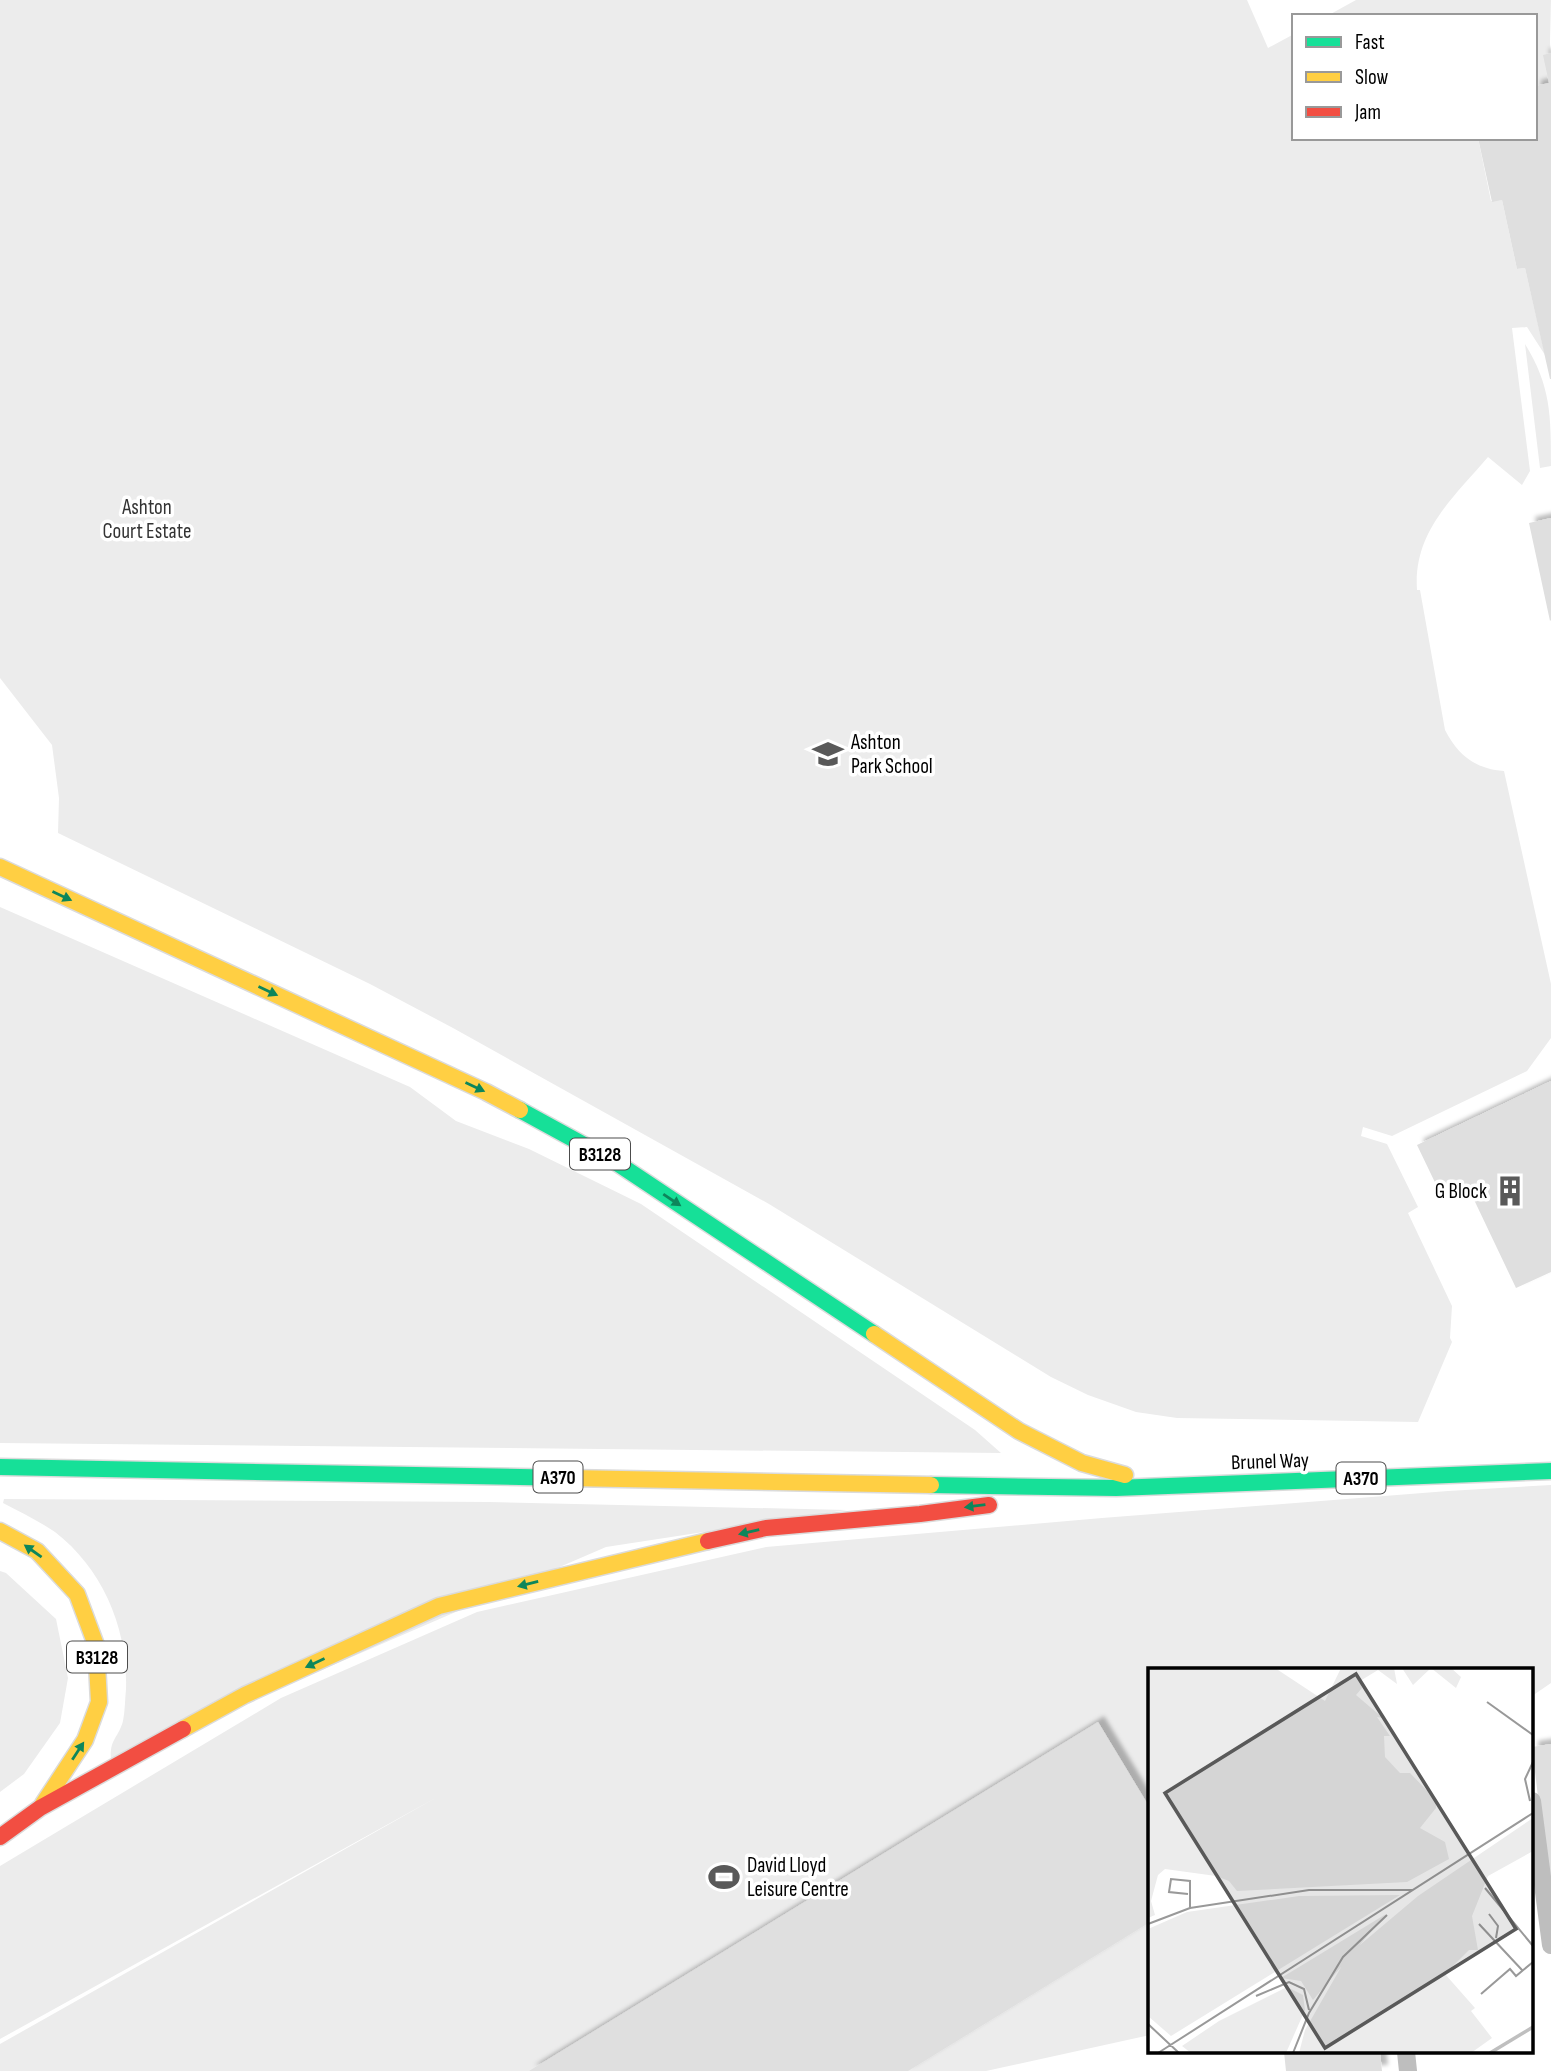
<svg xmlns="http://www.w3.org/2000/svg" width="1551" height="2071" viewBox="0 0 1551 2071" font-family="'Sofia Sans Condensed',sans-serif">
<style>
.green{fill:#ececec}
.building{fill:#dfdfdf;filter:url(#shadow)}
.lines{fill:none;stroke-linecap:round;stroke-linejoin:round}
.fast-casing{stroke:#dbdbdb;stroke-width:19}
.slow-casing{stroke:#dbdbdb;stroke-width:19}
.jam-casing{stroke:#dbdbdb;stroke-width:19}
.lane{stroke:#bebebe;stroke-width:18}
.fast{stroke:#16e098;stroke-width:16}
.slow{stroke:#ffcf43;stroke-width:16}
.jam{stroke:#f24e42;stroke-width:16}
.oneway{fill:#0d865b}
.labels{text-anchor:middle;stroke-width:7;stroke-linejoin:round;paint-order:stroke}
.shield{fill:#fff;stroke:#4c4c4c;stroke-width:2}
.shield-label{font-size:19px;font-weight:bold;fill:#000}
.park-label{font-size:21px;fill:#333;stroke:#fff}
.poi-label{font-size:21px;fill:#000;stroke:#fff;text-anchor:start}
.street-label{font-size:21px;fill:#000;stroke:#fff}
.inset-river{fill:none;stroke:#bfbfbf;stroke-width:3.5}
.inset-road{fill:none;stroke:#999;stroke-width:2}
.view{fill:#595959;fill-opacity:0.15;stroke:#595959;stroke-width:3.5}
.inset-edge{fill:none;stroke:#000;stroke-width:3.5}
</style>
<defs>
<filter id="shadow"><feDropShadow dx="6" dy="-6" stdDeviation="2" flood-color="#0004"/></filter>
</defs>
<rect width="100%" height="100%" fill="#fff"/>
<path class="green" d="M0,0H1247L1268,48L1294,34V138H1478L1491,201L1502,200L1517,269L1525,268L1545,355L1527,327L1512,328L1530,471L1522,485L1488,457C1453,498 1413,532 1417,590H1420L1445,730C1458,755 1475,769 1504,771L1551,984V1038L1527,1071L1392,1136L1363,1127L1361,1136L1387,1144L1418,1207L1408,1213L1452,1306L1450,1338L1452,1342L1418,1422L1177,1418L1136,1412L1088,1395L1051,1377L769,1204L453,1028L370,984L58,833L59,798L52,745L0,678Z
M1356,0H1551L1549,83L1535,86V16H1327Z
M1525,344C1551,386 1551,416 1551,466L1540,468Z
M0,907L410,1087L456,1121L529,1149L641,1204L975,1430L1001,1453L0,1443Z
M1551,1485V1683L1532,1696V1670H1150V2035L986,2071H0V2044L439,1796L0,2039V1866L281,1698L477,1612L766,1547L1102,1518L1448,1491Z
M4,1499L489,1502L847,1510L606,1547L111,1761C109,1739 118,1739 123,1721C125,1711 125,1699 126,1689C128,1629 103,1569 55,1532C39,1521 20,1512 3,1503Z
M0,1571L6,1573L56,1619L68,1678L60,1723L24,1774L0,1792Z"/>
<path class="building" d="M1551,53V379H1550L1525,268L1517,269L1502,200L1492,202L1478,138H1535V86L1549,83L1543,55Z
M1551,518V620L1550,621L1529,523Z
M1551,1081V1272L1516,1288L1467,1185L1442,1197L1417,1145Z
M1098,1722L1150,1808V1922L908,2071H529Z
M1551,1744V1888H1549L1532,1747Z
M1284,2052H1380L1382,2071H1286Z"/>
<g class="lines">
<g class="fast-casing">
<path id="fast" d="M520,1110L617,1163L874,1334
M0,1467L569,1478
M931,1485L1116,1488L1551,1471"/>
</g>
<g class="slow-casing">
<path id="slow" d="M0,867L486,1092L520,1110
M874,1334L1019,1431L1082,1463L1125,1475
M569,1478L931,1485
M0,1531L37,1551L77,1594L96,1645L99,1702L85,1740L43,1804
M183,1729L245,1695L439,1606L708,1541"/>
</g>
<g class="jam-casing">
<path id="jam" d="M708,1541L766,1528L920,1514L989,1505
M0,1837L40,1808L183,1729"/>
</g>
<path class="lane" d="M1532,1801L1551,1945
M1406,2052L1408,2071"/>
<use href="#fast" class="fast"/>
<use href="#slow" class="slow"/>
<use href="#jam" class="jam"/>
</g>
<defs><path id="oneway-solid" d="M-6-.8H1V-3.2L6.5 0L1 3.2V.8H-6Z" transform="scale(1.75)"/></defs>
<g class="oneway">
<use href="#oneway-solid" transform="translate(62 896) rotate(25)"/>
<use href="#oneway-solid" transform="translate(268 991) rotate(25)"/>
<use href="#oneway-solid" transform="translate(475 1087) rotate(25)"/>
<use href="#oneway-solid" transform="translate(672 1200) rotate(34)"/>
<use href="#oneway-solid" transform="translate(975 1506) rotate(173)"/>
<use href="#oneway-solid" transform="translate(749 1532) rotate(167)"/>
<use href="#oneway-solid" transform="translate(33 1551) rotate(-145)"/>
<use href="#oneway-solid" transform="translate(528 1584) rotate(166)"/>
<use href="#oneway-solid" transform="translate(315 1663) rotate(155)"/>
<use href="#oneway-solid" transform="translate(78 1751) rotate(-57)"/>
</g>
<defs>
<g id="school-bare" transform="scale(2.415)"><path d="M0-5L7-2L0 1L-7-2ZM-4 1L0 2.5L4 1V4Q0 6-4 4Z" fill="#595959" stroke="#fff" stroke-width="2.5" paint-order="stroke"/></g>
<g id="building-bare" transform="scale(2.415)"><path d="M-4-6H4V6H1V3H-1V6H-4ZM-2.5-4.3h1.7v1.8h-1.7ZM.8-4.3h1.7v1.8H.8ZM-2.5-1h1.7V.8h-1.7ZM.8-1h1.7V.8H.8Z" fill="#595959" stroke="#fff" stroke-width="2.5" paint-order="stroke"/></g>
<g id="stadium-bare" transform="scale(2.415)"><path d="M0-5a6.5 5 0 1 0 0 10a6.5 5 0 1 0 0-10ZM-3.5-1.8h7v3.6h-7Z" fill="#595959" stroke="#fff" stroke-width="2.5" paint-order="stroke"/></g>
</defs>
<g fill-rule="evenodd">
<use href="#school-bare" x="828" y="754"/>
<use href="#building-bare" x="1510" y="1191"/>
<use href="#stadium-bare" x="724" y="1877"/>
</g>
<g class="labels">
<g class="shield">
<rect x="570" y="1138.5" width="60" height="31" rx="5"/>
<rect x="533.5" y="1461.5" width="49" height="31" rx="5"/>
<rect x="1336.5" y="1462.5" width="49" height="31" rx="5"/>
<rect x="67" y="1641.5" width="60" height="31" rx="5"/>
</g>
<g class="shield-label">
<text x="600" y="1161">B3128</text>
<text x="558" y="1484">A370</text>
<text x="1361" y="1485">A370</text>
<text x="97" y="1664">B3128</text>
</g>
<g class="park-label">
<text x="147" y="514">Ashton<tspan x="147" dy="24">Court Estate</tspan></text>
</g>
<g class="poi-label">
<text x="851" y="749">Ashton<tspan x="851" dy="24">Park School</tspan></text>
<text x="1487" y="1198" text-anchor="end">G Block</text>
<text x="747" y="1872">David Lloyd<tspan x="747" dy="24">Leisure Centre</tspan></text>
</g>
<g class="street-label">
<text transform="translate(1270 1461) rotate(-2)" y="7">Brunel Way</text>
</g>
</g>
<g transform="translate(1148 1668)">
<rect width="385" height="385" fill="#fff"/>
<path d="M0,0H127L177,33L193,0H246L249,16L230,2L212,13L214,20L208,27L235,50L229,49L242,68H236L237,89L252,105H262L288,132V140L272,160L297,174L301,191L259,214L89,223L81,213L68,208L17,201L10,207L3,233L7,247L0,250ZM254,0H283L265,17ZM283,0H303L313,9L308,20ZM385,150V183L340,208L324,248L330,282H321L297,306L327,340L323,343L344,370L323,385H151L157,362L200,287L270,228ZM252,227L23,368L0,348V261L39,244L151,228ZM238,246L165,332L153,313L133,310ZM139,319L155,327L157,342L138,385H43L34,378L71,353Z" fill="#ececec"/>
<path class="inset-river" d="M342,385L385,359"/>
<path class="inset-road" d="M339,34L385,67M382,133L377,111L385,94M337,220L385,278M40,226L21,224L23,211L42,213V240M42,240L161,222H265M341,246L350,258L348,270M0,256L42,240M331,256L374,302M333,326L362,301L368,308L385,294M108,328L141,314L156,321L161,342M0,356L31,385M10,385L385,145M145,385L161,345L195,289L239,247"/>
<path class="view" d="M208,6L368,261L177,380L17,125Z"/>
<rect width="385" height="385" class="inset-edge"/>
</g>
<rect x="1292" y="14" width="245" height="126" fill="#ffffff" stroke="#999999" stroke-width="2"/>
<rect x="1306" y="37" width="35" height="10" fill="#16e098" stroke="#999999" stroke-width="2"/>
<text x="1355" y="49" font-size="21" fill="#000000">Fast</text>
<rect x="1306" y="72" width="35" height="10" fill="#ffcf43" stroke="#999999" stroke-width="2"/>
<text x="1355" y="84" font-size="21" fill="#000000">Slow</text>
<rect x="1306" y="107" width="35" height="10" fill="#f24e42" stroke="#999999" stroke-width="2"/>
<text x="1355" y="119" font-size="21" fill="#000000">Jam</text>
</svg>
